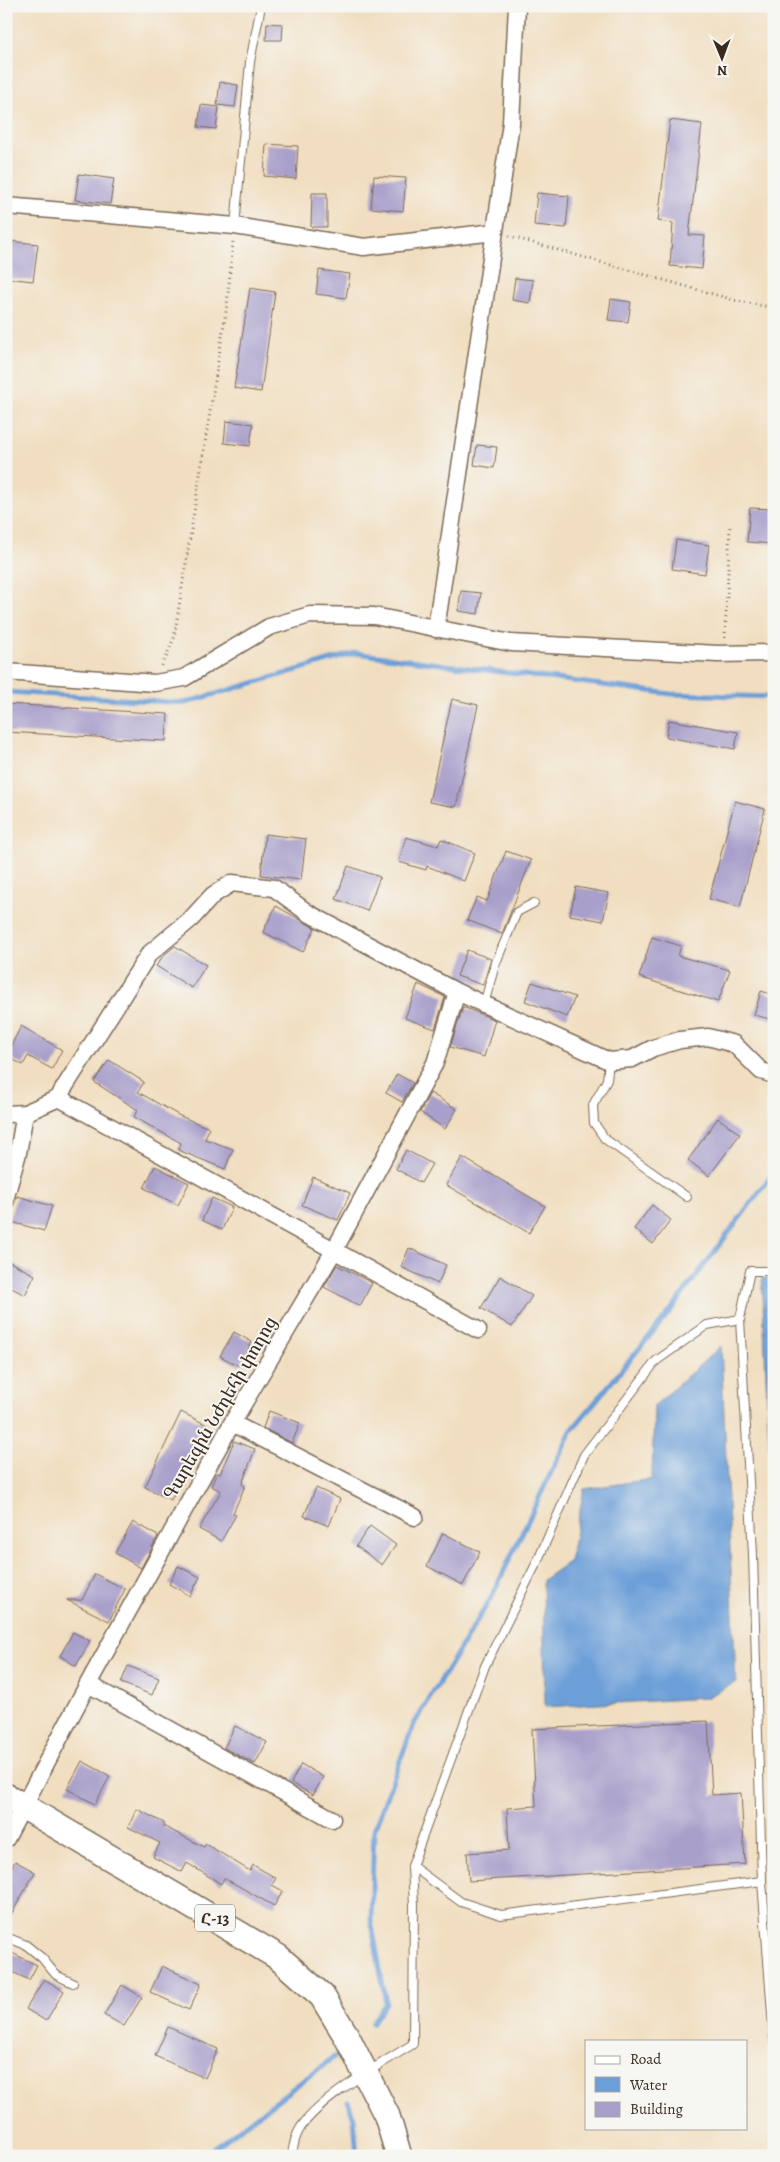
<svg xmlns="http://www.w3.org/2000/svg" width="780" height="2162" viewBox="0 0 780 2162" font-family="Alegreya,'Noto Serif Armenian',serif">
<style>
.water{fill:#6c9fd8;stroke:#54647b}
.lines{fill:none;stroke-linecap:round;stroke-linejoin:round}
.stream{stroke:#6c9fd8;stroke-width:5}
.building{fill:#a89fca}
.lane-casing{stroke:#7b6957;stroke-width:10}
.street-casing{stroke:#7b6957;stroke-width:19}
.primary-casing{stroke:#7b6957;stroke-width:28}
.path{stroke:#7b6957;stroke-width:3;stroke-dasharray:1 4;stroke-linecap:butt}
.lane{stroke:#fff;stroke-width:8}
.street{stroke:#fff;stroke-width:16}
.primary{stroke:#fff;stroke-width:25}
.labels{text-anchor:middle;stroke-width:4;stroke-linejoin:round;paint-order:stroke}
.shield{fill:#f6f6f2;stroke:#73675e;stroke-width:1}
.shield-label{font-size:16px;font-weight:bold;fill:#3b2a1e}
.street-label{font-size:18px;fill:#3b2a1e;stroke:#f6f6f2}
</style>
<rect width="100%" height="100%" fill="#f6f6f2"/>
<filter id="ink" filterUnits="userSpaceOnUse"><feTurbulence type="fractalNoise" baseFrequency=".02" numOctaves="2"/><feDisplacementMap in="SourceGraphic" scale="10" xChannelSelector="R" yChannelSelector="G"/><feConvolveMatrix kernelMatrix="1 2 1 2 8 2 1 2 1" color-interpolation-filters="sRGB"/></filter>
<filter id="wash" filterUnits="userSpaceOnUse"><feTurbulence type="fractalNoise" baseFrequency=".0096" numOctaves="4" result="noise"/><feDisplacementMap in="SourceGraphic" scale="20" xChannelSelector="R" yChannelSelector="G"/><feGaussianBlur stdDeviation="1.12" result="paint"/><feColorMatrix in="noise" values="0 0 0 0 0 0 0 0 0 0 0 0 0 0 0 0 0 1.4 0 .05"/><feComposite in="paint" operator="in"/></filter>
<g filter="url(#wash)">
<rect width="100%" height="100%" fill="#f1dec0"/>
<path class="water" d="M762,1278H774V1548H773Z
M721,1346L736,1682L706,1698L545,1707L543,1580L570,1561L584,1489L652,1479L654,1406Z"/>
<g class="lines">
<path class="stream" d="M6,692L185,703L355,653L671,694L774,697
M372,2023L386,2003L371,1920L374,1830L414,1724L491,1598L571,1431L668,1314L774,1172
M348,2102L354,2118L357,2156
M204,2156L334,2057"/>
</g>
<g id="blocks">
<path class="building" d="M267,23L283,24L282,40H266Z
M220,82L238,85L235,107L217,105Z
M201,105L219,107L216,129L198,127Z
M670,120L702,124L689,235L705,236L702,269L670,266L673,223L658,221Z
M266,144L298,146L296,179L264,176Z
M79,174L114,179L110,204L75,200Z
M374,176L406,178L403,211L371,208Z
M312,193H327V227H311Z
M537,193L569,196L566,228L534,225Z
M8,241L38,244L33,281L6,278Z
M319,270L350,274L346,298L316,294Z
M515,278L533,280L530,303L512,300Z
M250,288L275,292L261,392L234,388Z
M611,299L631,302L628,322L608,320Z
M226,421L253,424L250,446L224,443Z
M477,445L497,447L494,468L474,465Z
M750,508L774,509V544L747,542Z
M676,540L709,545L705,574L672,569Z
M461,591L481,593L478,614L458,611Z
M452,699L478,705L456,807L429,802Z
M6,704L168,714L166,741L6,732Z
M669,720L738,732L735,749L666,737Z
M735,801L765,809L740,907L709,899Z
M265,834L306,839L301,880L261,875Z
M406,837L438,846L441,839L475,853L464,881L427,866L426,870L399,862Z
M506,851L531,860L502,934L467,920L477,897L487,901Z
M348,866L380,877L367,911L336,899Z
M576,887L609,893L603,921L570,915Z
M276,906L315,928L303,952L263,932Z
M652,937L681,946L678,956L730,970L718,1002L639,977Z
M175,946L206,965L192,988L156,966L163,956Z
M467,950L491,959L483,985L457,976Z
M532,982L575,997L567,1017L525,1001Z
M418,984L445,997L435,1029L405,1018Z
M761,991L774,995V1020L754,1015Z
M463,1007L495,1020L484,1057L450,1047Z
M21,1026L62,1050L52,1069L28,1056L23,1065L6,1056Z
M109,1060L144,1082L138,1092L180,1116L209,1128L205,1139L233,1149L225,1169L178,1150L181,1143L134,1117L138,1110L94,1082Z
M397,1074L413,1083L402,1102L386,1093Z
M430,1093L457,1109L445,1129L420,1112Z
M718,1118L740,1134L709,1176L688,1160Z
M406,1150L432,1164L421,1183L396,1169Z
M462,1157L545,1206L529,1233L446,1185Z
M155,1166L189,1183L178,1205L144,1188Z
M313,1177L350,1193L338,1220L302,1205Z
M17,1196L52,1206L44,1231L8,1221Z
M212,1198L232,1207L222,1230L202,1220Z
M652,1205L671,1220L653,1244L634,1229Z
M409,1248L446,1265L438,1284L401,1267Z
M6,1260L35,1275L25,1295L6,1285Z
M337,1265L372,1283L360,1306L324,1287Z
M500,1276L532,1296L512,1327L481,1308Z
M234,1332L252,1342L239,1366L220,1356Z
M269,1411L300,1423L292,1443L263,1428Z
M181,1412L207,1425L171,1500L145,1487Z
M234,1441L255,1449L242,1484L245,1486L233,1513L236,1515L221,1541L199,1529L221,1491L211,1486L217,1473L220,1474Z
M316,1488L340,1499L329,1526L304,1516Z
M133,1522L158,1536L141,1568L115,1553Z
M370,1526L396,1545L382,1565L356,1546Z
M443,1533L480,1552L463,1585L427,1566Z
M178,1566L200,1577L190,1596L169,1584Z
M95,1574L125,1589L109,1621L67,1600H82Z
M73,1632L90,1641L76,1666L60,1656Z
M128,1666L159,1678L152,1695L121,1683Z
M708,1721L712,1795L741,1793L745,1864L469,1881L467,1853L509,1850L507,1808L536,1806L532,1729Z
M235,1726L267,1742L255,1764L224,1748Z
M82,1761L110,1776L95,1804L67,1789Z
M301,1764L323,1777L313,1795L291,1783Z
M137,1809L164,1823L163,1826L204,1847L206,1844L250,1871L253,1865L276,1878L272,1885L283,1891L274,1906L224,1878L221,1884L187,1863L182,1872L153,1857L160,1843L128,1827Z
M15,1861L35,1872L6,1924V1877Z
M10,1952L37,1965L29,1980L6,1969V1960Z
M162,1966L201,1984L189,2010L150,1992Z
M44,1979L64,1991L46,2021L26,2009Z
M122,1985L142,1997L124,2026L104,2015Z
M168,2027L218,2049L205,2078L155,2056Z"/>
</g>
</g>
<g filter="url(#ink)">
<use href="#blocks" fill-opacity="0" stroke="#7b6957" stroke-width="1"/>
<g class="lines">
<g class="lane-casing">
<path id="lane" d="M235,226L250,62L261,6
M484,1004L495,965L517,912L534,903
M609,1061L607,1080L593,1105L594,1123L605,1139L687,1197
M740,1319L750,1271H774
M412,1866L461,1902L501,1915L762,1881
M6,1937L26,1945L42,1958L56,1975L73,1983
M292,2156C293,2145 295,2136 301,2127C323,2096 381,2064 413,2044L414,1905L412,1866L485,1666L538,1560L584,1455L656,1361L707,1325L740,1319L753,1554L762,1881L774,2040"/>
</g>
<g class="street-casing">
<path id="street" d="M6,206L235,226L364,247L495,232
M436,629L511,123L517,6
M6,672L155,683L184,678L269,627L310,615L374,616L511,643L718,654L774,653
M59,1098L478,1330
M6,1114L25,1113L59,1098L62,1091L149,954L191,919L213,895L232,883L274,888L308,913L457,992L609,1061L632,1059L653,1048L680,1040L708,1037L734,1044L761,1071L774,1075
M6,1196L18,1153L25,1113
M232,1423L415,1517
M88,1684L332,1819
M6,1839L88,1684L232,1423L335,1249L435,1063L457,992"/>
</g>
<g class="primary-casing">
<path id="primary" d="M6,1796L278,1957L322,1996L347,2037L387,2116L399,2156"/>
</g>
<path class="path" d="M509,236L734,300L774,308
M725,638L730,527
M162,666L174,638L227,305L233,242"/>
<use href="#lane" class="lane"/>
<use href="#street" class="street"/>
<use href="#primary" class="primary"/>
</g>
</g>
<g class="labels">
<rect class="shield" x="195" y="1904.5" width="40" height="27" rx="4"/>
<g class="shield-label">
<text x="215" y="1924">Հ-13</text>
</g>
<g class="street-label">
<text transform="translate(220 1408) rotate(-60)" y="6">Գարեգին Նժդեհի փողոց</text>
</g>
</g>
<rect width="780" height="2162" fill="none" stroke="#f6f6f2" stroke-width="25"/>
<rect x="585" y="2040" width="162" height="90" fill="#f6f6f2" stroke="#aba49d"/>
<rect x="595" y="2056" width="25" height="8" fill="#ffffff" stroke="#aba49d"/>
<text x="630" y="2064" font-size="15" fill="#3b2a1e">Road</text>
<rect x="595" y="2077" width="25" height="15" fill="#6c9fd8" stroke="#aba49d"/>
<text x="630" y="2090" font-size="15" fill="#3b2a1e">Water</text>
<rect x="595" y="2102" width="25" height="15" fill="#a89fca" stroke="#aba49d"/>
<text x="630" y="2114" font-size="15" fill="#3b2a1e">Building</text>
<g transform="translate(722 58) rotate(179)" stroke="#f6f6f2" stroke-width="4" paint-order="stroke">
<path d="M0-4L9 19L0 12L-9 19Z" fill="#3b2a1e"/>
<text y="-8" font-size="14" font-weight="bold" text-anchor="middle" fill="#3b2a1e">N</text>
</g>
</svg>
